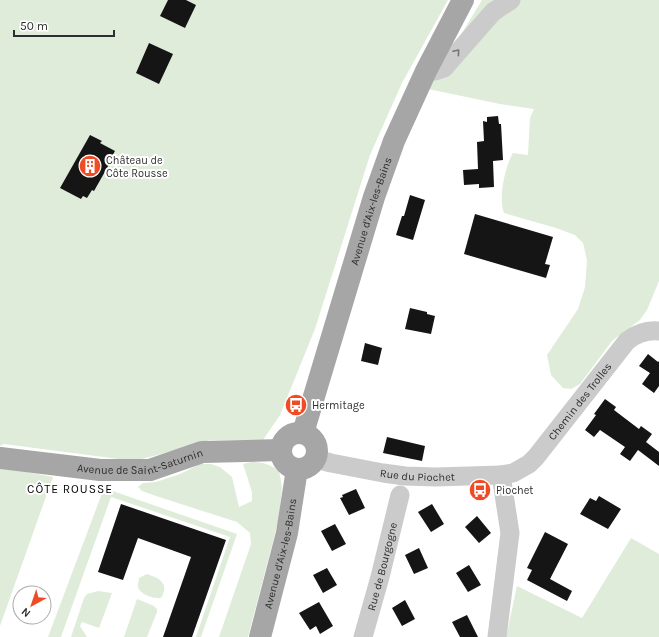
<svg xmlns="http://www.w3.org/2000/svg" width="659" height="637" viewBox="0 0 659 637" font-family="Karla,sans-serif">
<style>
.green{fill:#dfecda}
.building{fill:#151515}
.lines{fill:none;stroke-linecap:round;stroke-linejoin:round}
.minor{stroke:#cbcbcb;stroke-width:19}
.major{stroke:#a6a6a6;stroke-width:22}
.oneway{stroke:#757575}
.labels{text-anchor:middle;stroke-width:4;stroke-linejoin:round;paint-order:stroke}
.poi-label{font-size:11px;fill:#2e2e2e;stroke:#fff;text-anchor:start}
.street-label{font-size:11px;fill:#2e2e2e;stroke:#fff}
.neighbourhood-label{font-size:12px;letter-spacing:1px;fill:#000;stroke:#fff}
</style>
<rect width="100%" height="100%" fill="#fff"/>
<path class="green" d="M0,0H448L402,83L370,155L315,329L280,415L263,440H210L169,452L134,461L4,444L0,446Z
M482,0H659V281L647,310L640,320L612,341L580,384L571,389L563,388L551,375L547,355L578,309L585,287L587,260L583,243L575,235L556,228L504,213C498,199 505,166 513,153L528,155L530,118L534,109L500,104L428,89Z
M251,462C262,462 270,464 279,471L282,487L279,518L248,637H219L251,544L250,533L237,522L156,496L142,491L138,487L143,483L156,482L180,474L200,464H211L220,467L232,477L239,507L252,501V492L243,464Z
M0,467L53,477L0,626Z
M104,488L237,534L201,637H196L230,537L111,497L61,637H48Z
M631,538L659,554V637H506L517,586L582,618Z
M147,574C159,578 170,583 161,598C154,599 137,594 138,585C138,583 139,581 139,578Z
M98,591L112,593L99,628L82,622L80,626L87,637H71L84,598L87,594Z
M137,599L154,606L157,609V612L147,637H124Z"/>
<path class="building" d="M168,0H186L196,5L185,28L160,16Z
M149,43L173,54L159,84L136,73Z
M498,116L499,124H501L503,160L493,161L494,187L479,188V184L464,185L463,170L478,169L477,142L484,141L483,121L487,122V117Z
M90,135L102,141L100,143L115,151L110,160L111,161L94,191L92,190L87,198L83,196L81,199L60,188Z
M410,195L425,200L413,240L396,235L402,216H404Z
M475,214L553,237L545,264L550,265L546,278L464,254Z
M410,308L427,312V314L435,316L431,334L405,329Z
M365,343L382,348L378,365L361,361Z
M648,354L658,362L659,361V386L654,393L642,384L650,373L639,366Z
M605,399L616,407L614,410L639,429L641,426L652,434L646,442L659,452V466L638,450L630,461L620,454L625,447L600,430L594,437L585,430L596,415L594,414Z
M387,437L425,446L422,461L383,453Z
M356,489L365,508L349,515L340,498L343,497L342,495Z
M599,496L621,509L608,529L580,514L590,498L596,501Z
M121,504L226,540L192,637H163L191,557L138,538L123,580L98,572Z
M432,504L444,524L431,532L418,512Z
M477,516L491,533L479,543L465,527Z
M335,524L346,544L332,551L321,531Z
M545,532L568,544L550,579L572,591L567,601L527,580L532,570L527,568Z
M419,548L428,568L414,574L405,555Z
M469,565L481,585L468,592L456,573Z
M327,568L337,585L323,593L313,575Z
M405,600L415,619L402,626L392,608Z
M319,602L333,626L320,634L316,626L310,630L299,613Z
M467,615L478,637H460L452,622Z"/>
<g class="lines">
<g class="minor">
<path d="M426,71H435L444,68L493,12L511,0"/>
<path id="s1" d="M316,459L331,463L383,473L405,476L435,477L501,475L513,473L529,464L536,457L627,341C637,333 647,330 659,331"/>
<path id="s2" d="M363,637L380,577L400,495"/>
<path d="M497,637L510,533L501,475"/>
</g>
<g class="major">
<circle cx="299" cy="451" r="18"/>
<path id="s3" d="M303,433L374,197L394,141L426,71L463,0"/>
<path id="s4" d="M0,458L100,470H150L202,452L281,450"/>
<path id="s5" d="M260,637L287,533L297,469"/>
</g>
</g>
<defs><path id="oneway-chevron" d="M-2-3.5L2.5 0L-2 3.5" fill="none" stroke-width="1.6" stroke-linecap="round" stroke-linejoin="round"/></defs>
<use class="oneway" href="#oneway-chevron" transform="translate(457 52) rotate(-50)"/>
<defs>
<g id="building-disc" transform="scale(1.15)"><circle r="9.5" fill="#ef4c26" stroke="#fff"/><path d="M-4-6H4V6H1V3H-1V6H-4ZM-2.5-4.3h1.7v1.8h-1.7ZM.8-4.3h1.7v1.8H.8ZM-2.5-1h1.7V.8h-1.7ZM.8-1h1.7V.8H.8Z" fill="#fff"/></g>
<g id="bus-disc" transform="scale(1.15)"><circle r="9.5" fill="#ef4c26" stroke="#fff"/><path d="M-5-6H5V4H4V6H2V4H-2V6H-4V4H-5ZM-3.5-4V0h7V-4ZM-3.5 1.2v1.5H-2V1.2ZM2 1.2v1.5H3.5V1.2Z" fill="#fff"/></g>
</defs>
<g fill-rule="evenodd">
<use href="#building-disc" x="90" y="166"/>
<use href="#bus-disc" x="296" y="405"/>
<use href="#bus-disc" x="480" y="490"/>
</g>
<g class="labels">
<g class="poi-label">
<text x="106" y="164">Château de<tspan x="106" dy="13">Côte Rousse</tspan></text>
<text x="312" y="409">Hermitage</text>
<text x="496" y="494">Piochet</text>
</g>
<g class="street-label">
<text dy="4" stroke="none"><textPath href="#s3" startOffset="232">Avenue d'Aix-les-Bains</textPath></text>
<text dy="4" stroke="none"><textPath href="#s1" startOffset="298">Chemin des Trolles</textPath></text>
<text dy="4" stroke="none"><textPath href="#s4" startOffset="142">Avenue de Saint-Saturnin</textPath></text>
<text dy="4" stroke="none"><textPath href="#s1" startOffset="103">Rue du Piochet</textPath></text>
<text dy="4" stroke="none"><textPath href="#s5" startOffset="86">Avenue d'Aix-les-Bains</textPath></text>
<text dy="4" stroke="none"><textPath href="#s2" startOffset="73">Rue de Bourgogne</textPath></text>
</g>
<g class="neighbourhood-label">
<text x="70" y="493">CÔTE ROUSSE</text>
</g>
</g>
<g transform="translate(32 605) rotate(220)"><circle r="19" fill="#ffffff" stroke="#ababab"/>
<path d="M0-3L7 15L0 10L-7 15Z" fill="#ef4c26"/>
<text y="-6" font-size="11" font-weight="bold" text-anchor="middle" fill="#2e2e2e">N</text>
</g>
<path d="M14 30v6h100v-6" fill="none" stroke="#2e2e2e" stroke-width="2"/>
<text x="20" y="30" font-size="12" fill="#2e2e2e" stroke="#ffffff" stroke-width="3" paint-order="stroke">50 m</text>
</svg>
